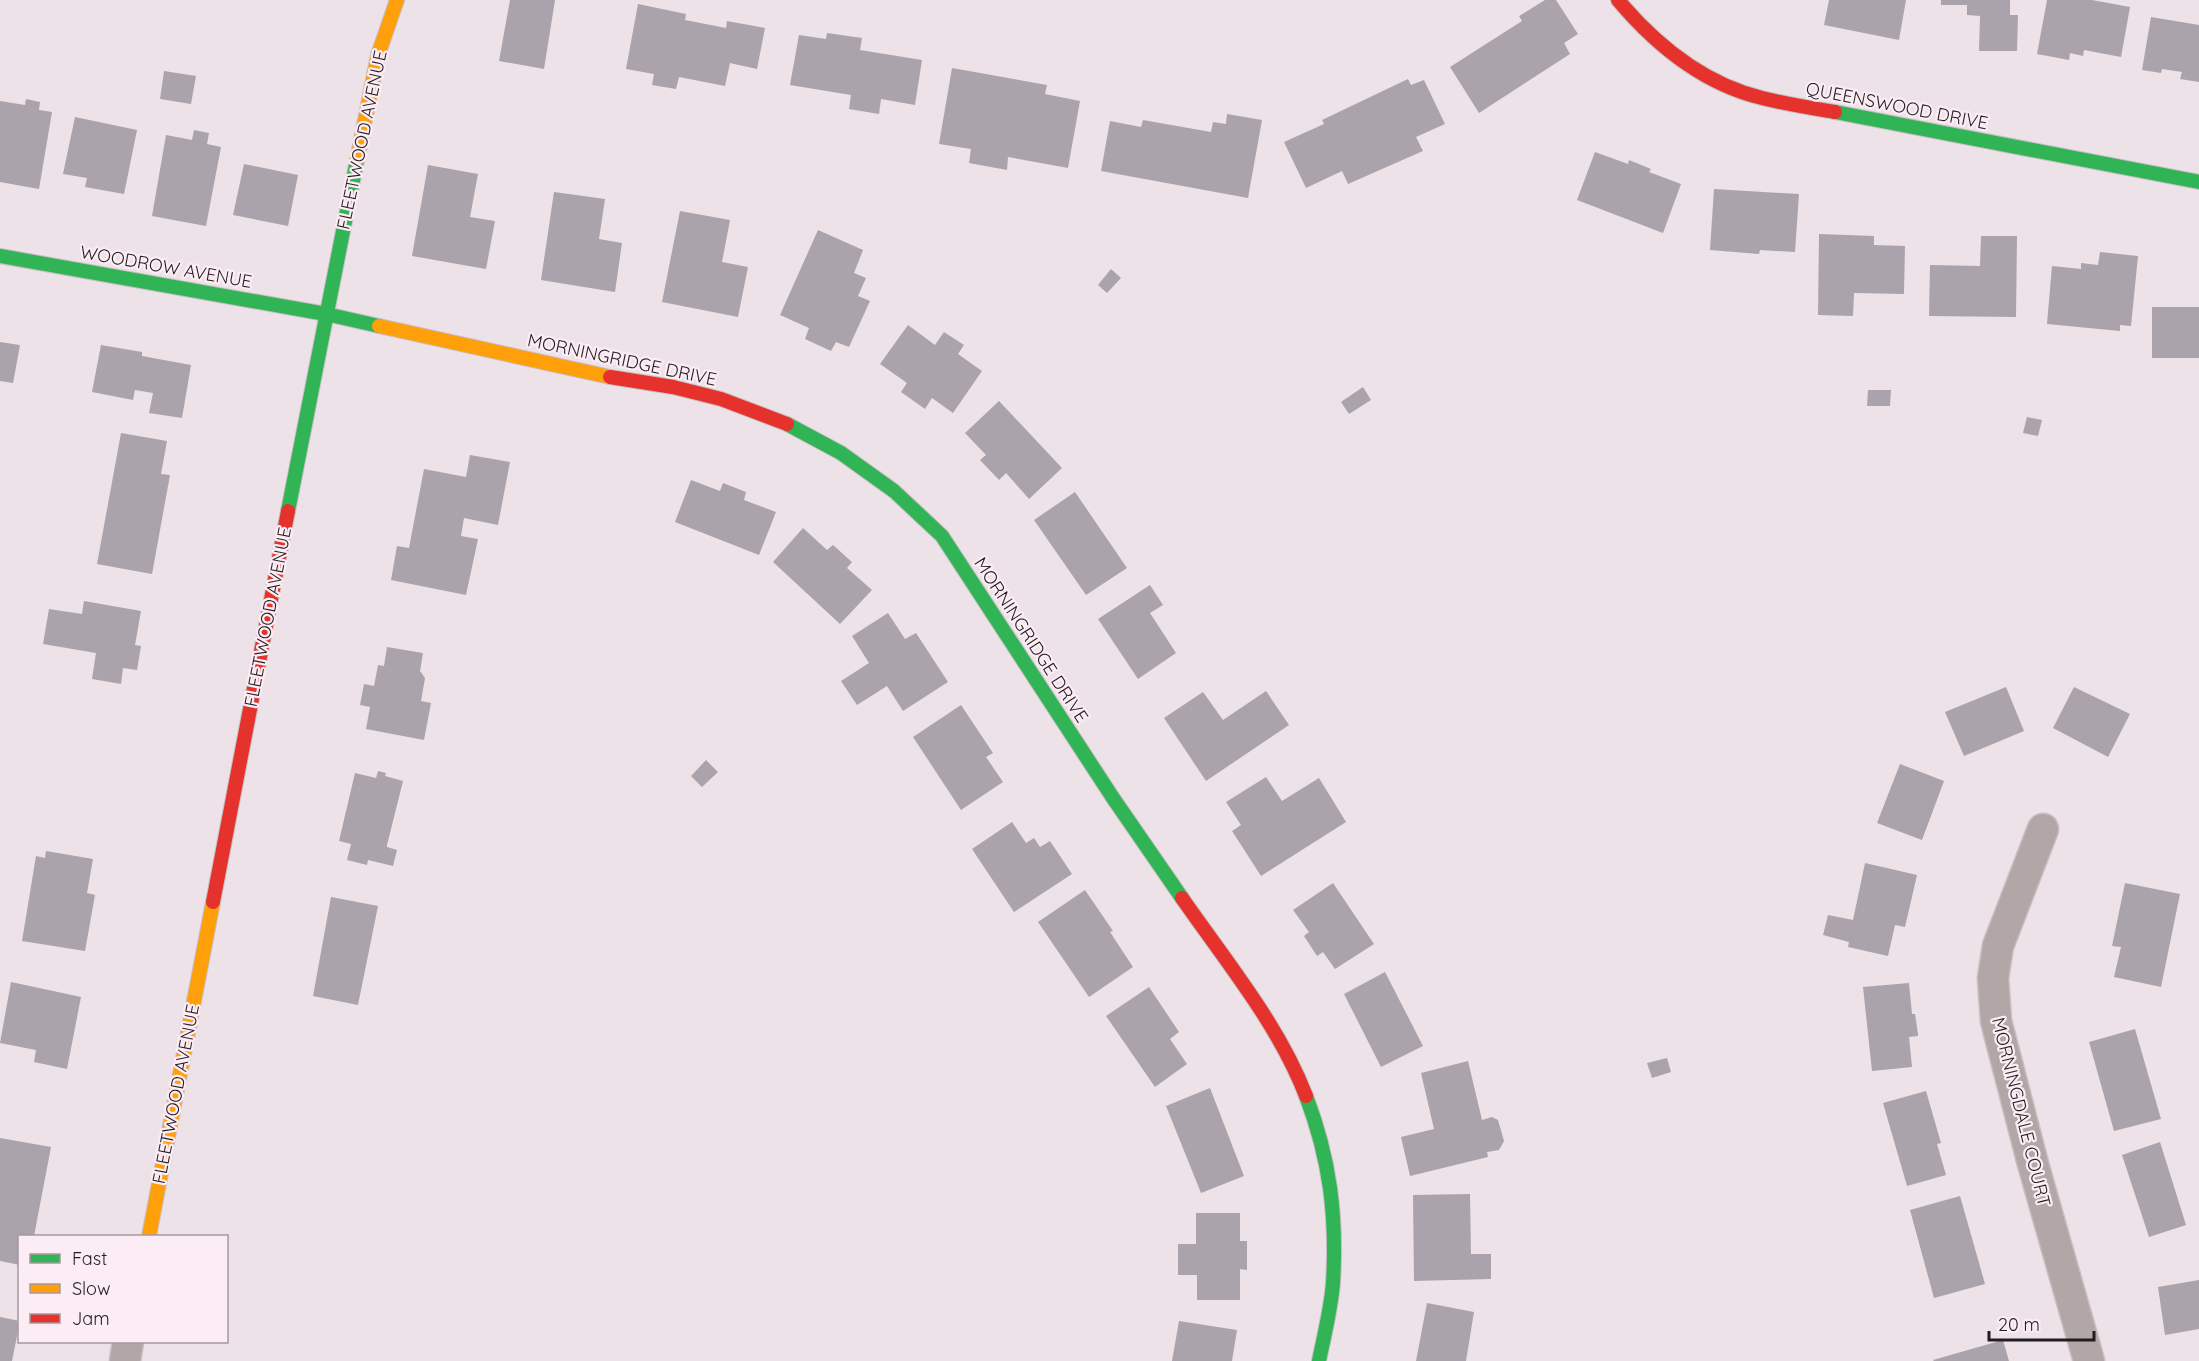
<svg xmlns="http://www.w3.org/2000/svg" width="2199" height="1361" viewBox="0 0 2199 1361" font-family="Quicksand,sans-serif">
<style>
.building{fill:#aba3ab}
.lines{fill:none;stroke-linecap:round;stroke-linejoin:round}
.street-casing{stroke:#c7bfc3;stroke-width:33}
.fast-casing{stroke:#c7bfc3;stroke-width:16}
.slow-casing{stroke:#c7bfc3;stroke-width:16}
.jam-casing{stroke:#c7bfc3;stroke-width:16}
.street{stroke:#b3a6a6;stroke-width:30}
.fast{stroke:#30b455;stroke-width:14}
.slow{stroke:#ff9f0a;stroke-width:14}
.jam{stroke:#e5322d;stroke-width:14}
.labels{text-anchor:middle;stroke-width:4.5;stroke-linejoin:round;paint-order:stroke}
.street-label{font-size:18px;fill:#231d20;stroke:#fcecf4}
</style>
<rect width="100%" height="100%" fill="#ece2e7"/>
<path class="building" d="M510,0H555L544,69L499,61Z
M1545,0H1556L1578,34L1564,43L1570,54L1479,113L1450,67L1522,21L1519,16Z
M1829,0H1906L1899,40L1824,25Z
M1941,0H2010V15H2018L2017,51H1979L1980,16L1967,15V5H1941Z
M2047,0H2092L2130,7L2121,57L2084,50L2083,56L2070,53L2069,60L2037,54Z
M638,4L686,14L685,20L726,28L727,21L765,28L757,69L730,63L725,86L679,77L676,89L652,85L654,74L626,69Z
M2151,17L2199,25V82L2180,79L2182,72L2162,69L2161,73L2142,70Z
M827,33L862,38L860,50L922,60L915,105L881,99L879,114L849,109L851,95L790,85L799,35L826,39Z
M952,68L1047,85L1045,94L1080,101L1068,168L1008,157L1007,170L969,163L971,149L939,144Z
M164,71L196,76L191,104L160,99Z
M1408,79L1411,85L1424,80L1445,124L1416,137L1423,151L1348,184L1342,171L1306,188L1284,142L1324,124L1322,120Z
M26,99L40,102L39,110L52,112L39,189L0,182V101L25,105Z
M1227,114L1262,120L1248,198L1101,171L1110,121L1141,127L1143,120L1211,132L1213,122L1226,124Z
M75,117L137,130L124,194L85,187L87,178L63,174Z
M194,130L209,133L207,144L221,147L206,226L152,216L166,135L192,140Z
M1595,152L1628,164L1629,160L1651,169L1649,172L1681,184L1663,233L1577,200Z
M244,164L298,175L288,226L233,215Z
M428,165L478,174L470,217L495,221L486,269L412,256Z
M1714,189L1799,194L1795,252L1760,250L1759,254L1710,250Z
M554,192L605,199L599,239L622,243L615,292L541,280Z
M680,211L730,220L722,262L748,267L738,317L662,302Z
M818,230L863,250L854,273L866,278L858,296L870,301L849,347L836,342L831,351L805,339L809,328L780,315Z
M1819,234L1874,236V245L1905,246L1904,294L1854,293L1853,316L1818,315Z
M1981,236H2017L2016,317L1929,316L1930,265L1980,266Z
M2100,252L2138,256L2131,326L2120,325V331L2047,324L2052,266L2081,269V263L2098,265Z
M1111,269L1121,278L1107,293L1098,285Z
M2152,307H2199V358H2152Z
M908,325L935,345L944,332L964,345L958,354L982,371L953,413L932,398L925,409L901,392L907,383L880,364Z
M0,342L20,345L13,383L0,381Z
M101,345L142,352V356L191,365L182,418L149,413L153,393L135,390L133,400L92,392Z
M1363,387L1371,400L1349,414L1341,402Z
M1868,390H1891L1890,406H1867Z
M999,401L1062,468L1029,499L1006,473L999,480L980,460L986,455L965,433Z
M2027,417L2042,420L2038,436L2023,433Z
M121,433L167,441L161,474L170,475L152,574L97,564Z
M470,455L510,462L498,525L464,518L461,536L478,539L466,595L391,580L397,546L409,548L424,469L466,477Z
M691,480L720,491L723,483L746,492L744,500L776,512L759,555L675,522Z
M1075,492L1127,568L1086,595L1034,520Z
M803,528L827,550L833,545L852,562L847,568L872,590L840,624L773,562Z
M1150,585L1163,605L1150,613L1176,653L1138,679L1098,619Z
M84,601L141,611L135,645L141,646L137,670L123,668L121,684L92,679L96,653L43,644L49,609L82,614Z
M888,613L905,639L916,633L948,682L903,711L887,686L857,705L841,681L869,663L852,636Z
M387,647L423,653L420,671L425,678L421,701L431,703L424,740L366,729L370,707L360,705L364,684L374,686L378,665L384,666Z
M2006,687L2024,731L1964,756L1945,712Z
M2074,687L2130,714L2108,757L2053,728Z
M1266,691L1289,725L1206,781L1164,718L1203,692L1223,720Z
M961,705L993,753L986,757L1003,782L961,810L913,737Z
M706,760L718,772L702,787L691,776Z
M1900,764L1944,781L1922,840L1877,823Z
M378,771L386,773L385,776L403,781L387,845V847L397,850L393,866L368,860L367,865L347,860L351,844L339,841L355,773L376,778Z
M1266,777L1282,801L1319,778L1346,822L1261,876L1232,831L1241,825L1226,802Z
M1012,822L1026,843L1034,838L1040,847L1050,841L1072,874L1014,912L972,849Z
M46,851L93,859L87,893L95,895L85,951L22,941L36,856L45,858Z
M1865,863L1917,875L1905,927L1895,925L1888,956L1848,947L1849,942L1823,935L1828,915L1853,920Z
M1333,883L1374,944L1335,969L1323,952L1317,956L1304,936L1309,932L1293,910Z
M2125,883L2180,894L2161,987L2114,977L2121,947L2112,946Z
M1085,890L1113,931L1110,932L1133,967L1089,997L1038,922Z
M331,897L378,906L358,1005L313,996Z
M1385,972L1423,1046L1381,1067L1344,994Z
M11,982L81,997L67,1069L34,1062L36,1050L0,1043Z
M1909,983L1912,1014H1915L1918,1034V1036L1909,1037L1912,1067L1872,1071L1863,987Z
M1149,987L1179,1032L1170,1039L1187,1064L1155,1087L1106,1016Z
M2135,1029L2161,1119L2114,1131L2089,1042Z
M1667,1058L1671,1072L1652,1078L1647,1063Z
M1468,1061L1482,1120L1492,1117L1498,1120L1504,1141L1499,1150L1487,1152L1488,1157L1410,1176L1401,1137L1434,1129L1421,1073Z
M1210,1088L1244,1176L1201,1193L1166,1106Z
M1926,1091L1941,1143L1937,1144L1946,1175L1907,1186L1883,1103Z
M0,1138L51,1147L34,1236H20V1265L0,1261Z
M2160,1142L2186,1225L2149,1237L2122,1155Z
M1470,1194L1471,1254H1491V1279L1414,1281L1413,1195Z
M1960,1196L1985,1284L1934,1298L1910,1210Z
M1196,1213H1240V1241H1247V1270L1240,1269V1300H1197V1275H1178V1244H1196Z
M2199,1280V1329L2165,1335L2158,1287Z
M1427,1303L1474,1312L1466,1361H1416Z
M0,1317L20,1321L12,1361H0Z
M1179,1321L1237,1330L1232,1361H1172Z
M2003,1340L2009,1361H1934L1933,1360Z"/>
<g class="lines">
<g class="street-casing">
<path id="street" d="M2043,829L1998,946L1993,978L1996,1021L2033,1164L2089,1361
M125,1361L128,1342"/>
</g>
<g class="fast-casing">
<path id="fast" d="M1835,112L2199,182
M0,256L326,314L379,326
M787,424L841,453L894,491L942,536L1113,798L1182,898
M288,511L357,160
M1306,1096C1330,1159 1337,1216 1333,1283C1331,1309 1324,1336 1319,1361"/>
</g>
<g class="slow-casing">
<path id="slow" d="M357,160L378,55L397,0
M379,326L610,377
M149,1236L213,902"/>
</g>
<g class="jam-casing">
<path id="jam" d="M1618,0C1655,44 1704,84 1762,98C1786,104 1811,108 1835,112
M610,377L673,387L721,399L787,424
M1182,898C1225,960 1279,1025 1306,1096
M213,902L288,511"/>
</g>
<use href="#street" class="street"/>
<use href="#fast" class="fast"/>
<use href="#slow" class="slow"/>
<use href="#jam" class="jam"/>
</g>
<g class="labels">
<g class="street-label">
<text transform="translate(1897 106) rotate(11)" y="6">QUEENSWOOD DRIVE</text>
<text transform="translate(362 140) rotate(-78)" y="6">FLEETWOOD AVENUE</text>
<text transform="translate(166 267) rotate(10)" y="6">WOODROW AVENUE</text>
<text transform="translate(622 360) rotate(12)" y="6">MORNINGRIDGE DRIVE</text>
<text transform="translate(268 617) rotate(-79)" y="6">FLEETWOOD AVENUE</text>
<text transform="translate(1031 640) rotate(57)" y="6">MORNINGRIDGE DRIVE</text>
<text transform="translate(176 1094) rotate(-79)" y="6">FLEETWOOD AVENUE</text>
<text transform="translate(2021 1112) rotate(76)" y="6">MORNINGDALE COURT</text>
</g>
</g>
<rect x="18" y="1235" width="210" height="108" fill="#fcecf4" stroke="#a5999f" stroke-width="1.5"/>
<rect x="30" y="1254" width="30" height="9" fill="#30b455" stroke="#a5999f" stroke-width="1.5"/>
<text x="72" y="1265" font-size="18" fill="#231d20">Fast</text>
<rect x="30" y="1284" width="30" height="9" fill="#ff9f0a" stroke="#a5999f" stroke-width="1.5"/>
<text x="72" y="1295" font-size="18" fill="#231d20">Slow</text>
<rect x="30" y="1314" width="30" height="9" fill="#e5322d" stroke="#a5999f" stroke-width="1.5"/>
<text x="72" y="1325" font-size="18" fill="#231d20">Jam</text>
<path d="M1989 1331v9h105v-9" fill="none" stroke="#231d20" stroke-width="3"/>
<text x="1998" y="1331" font-size="18" fill="#231d20" stroke="#fcecf4" stroke-width="4.5" paint-order="stroke">20 m</text>
</svg>
